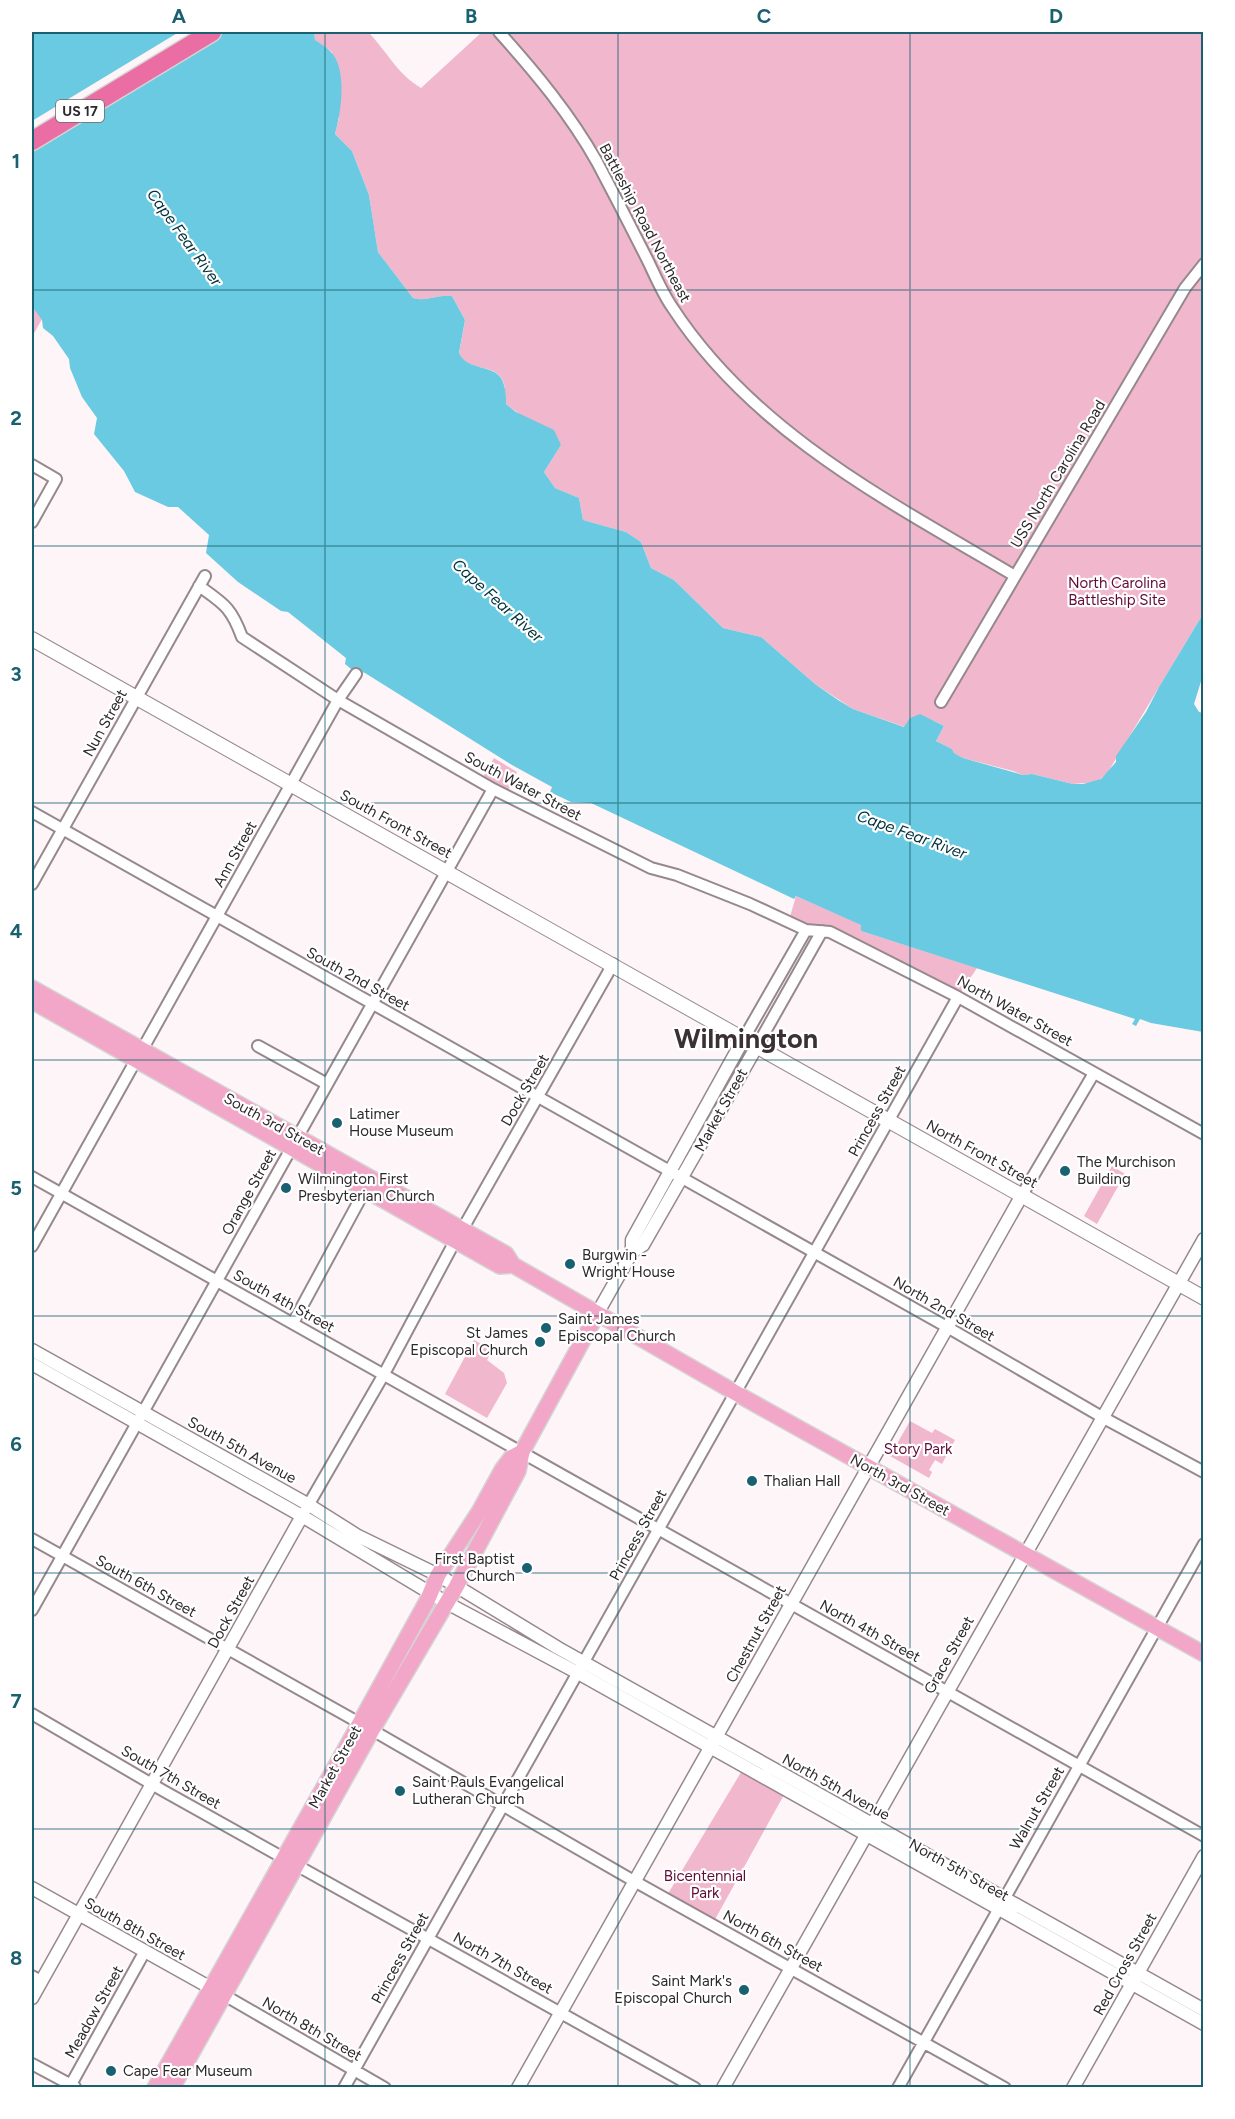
<svg xmlns="http://www.w3.org/2000/svg" width="1235" height="2119" viewBox="0 0 1235 2119" font-family="Figtree,sans-serif">
<style>
.green{fill:#f1b7cd}
.water{fill:#6acae1}
.pier{fill:#fef5f8}
.lines{fill:none;stroke-linecap:round;stroke-linejoin:round}
.minor-casing{stroke:#96898e;stroke-width:14}
.tertiary-casing{stroke:#96898e;stroke-width:15}
.secondary-casing{stroke:#96898e;stroke-width:16}
.primary-casing{stroke:#d5d4d4;stroke-width:18}
.motorway-casing{stroke:#d5d4d4;stroke-width:21}
.minor{stroke:#fff;stroke-width:10}
.tertiary{stroke:#fff;stroke-width:12}
.secondary{stroke:#fff;stroke-width:14}
.primary{stroke:#f2a7c8;stroke-width:15}
.motorway{stroke:#ea6da4;stroke-width:18}
.grid{fill:none;stroke:#196170;stroke-width:1.5;stroke-opacity:0.55}
.poi-dot{fill:#196170;stroke:#fff;stroke-width:2}
.labels{text-anchor:middle;stroke-width:4.5;stroke-linejoin:round;paint-order:stroke}
.shield{fill:#fff;stroke:#6d696a;stroke-width:1.5}
.shield-label{font-size:14px;font-weight:bold;fill:#2e292a}
.street-label{font-size:15px;fill:#2e292a;stroke:#fff}
.park-label{font-size:15px;fill:#630a39;stroke:#fff}
.poi-label{font-size:15px;fill:#2e292a;stroke:#fff;text-anchor:start}
.water-label{font-size:16px;font-style:italic;fill:#01313b;stroke:#fff}
.town-label{font-size:27px;font-weight:bold;fill:#3b3034;stroke:#fff}
.neatline{fill:none;stroke:#196170;stroke-width:2}
.grid-label{font-size:20px;text-anchor:middle;font-weight:bold;fill:#196170}
</style>
<rect width="100%" height="100%" fill="#fef5f8"/>
<path class="green" d="M314,32H368C387,51 396,73 421,88L482,32H1203V614L1108,772L1097,782L1073,784L1032,774L1023,775L1013,771L963,758L954,753L952,749L936,741L944,726L934,721L905,727L853,709L815,684L761,637L723,628L674,580L651,568L641,542L626,532L583,520L579,498L555,488L544,472L561,445L506,404C505,398 506,391 504,384C499,362 468,373 459,354L465,320L452,296C438,294 426,302 413,298L378,252L369,195L352,151L335,134L339,118L332,52L315,40Z
M32,305L42,319L32,337Z
M494,758L517,772L508,791L483,777Z
M796,896L862,925L861,931L977,968L961,992L830,929L806,926L790,917Z
M1112,1166L1125,1174L1097,1224L1084,1216Z
M474,1340L492,1350L487,1360L504,1373L507,1383L487,1418L445,1394Z
M910,1421L932,1433L935,1429L955,1440L942,1464L935,1460L929,1470L932,1472L929,1478L890,1456Z
M743,1769L785,1793L713,1923L666,1897Z"/>
<path class="water" d="M32,32H314L315,40C320,43 326,47 330,51C348,68 341,113 335,134L352,151L369,195L378,252L413,298C426,302 438,294 452,296L465,320L459,353C468,373 499,362 504,385C506,391 506,398 506,404L516,412L554,430L561,445L544,472L555,488L579,498L583,520L626,532L641,542L651,568L674,580L723,628L761,637L815,684L838,700L853,709L904,727L910,718L920,714L944,726L936,741L952,749L954,753L963,758L1023,775L1032,774L1073,784H1083L1101,779L1116,762V756L1146,712L1159,687L1203,614V675L1194,704L1199,712L1204,713L1203,1032L1151,1023L1140,1019L1136,1026L1132,1024L1135,1019L861,931V925L796,896L794,899L591,803L571,802L550,792L552,787L512,765L365,673L351,669L345,664L346,658L288,612L281,611L238,582L206,553L209,535L178,507H168L135,492L124,471L94,434L97,418L82,397L70,368L69,359L53,336L43,328L42,320L32,306Z"/>
<path class="pier" d="M179,32H223L32,147V121Z"/>
<g class="lines">
<g class="minor-casing">
<path id="minor" d="M499,32C535,72 570,114 597,162C615,196 632,229 649,263C656,278 663,294 672,307C754,433 890,502 1015,576
M32,465L56,479L32,522
M199,586C224,604 231,607 242,637L338,700L493,789L651,868L677,875L750,904L806,930L830,932L958,997L1204,1134
M941,702L1185,288L1204,264
M32,812L947,1327L1102,1417L1204,1472
M32,884L205,576
M744,1038L806,930
M258,1046L327,1084
M757,1046L822,931
M142,1050L338,700L356,674
M32,1177L1204,1836
M1022,1195L1094,1073
M462,1230L613,964
M32,1246L136,1060
M293,1323L365,1190
M302,1516L384,1374L455,1241
M32,1539L372,1730L634,1881L1005,2088
M32,1610L493,789
M32,1714L162,1790L695,2088
M32,1976L41,1981
M224,1995L385,2088
M32,2064L75,2087
M69,2088L145,1951
M344,2088L958,997
M898,2088L1204,1544"/>
</g>
<g class="tertiary-casing">
<path id="tertiary" d="M632,1252V1240L744,1038
M597,1314L632,1252L643,1245L757,1046
M32,1350L309,1505L358,1536L438,1575L558,1648L1204,2010
M32,1364L302,1516L447,1603L578,1673L1204,2024
M32,1888L218,1992
M32,1998L302,1516
M518,2088L1022,1195
M723,2088L1204,1239
M1073,2088L1204,1856"/>
</g>
<g class="secondary-casing">
<path id="secondary" d="M32,639L1204,1298"/>
</g>
<g class="primary-casing">
<path id="primary" d="M32,988L506,1254L513,1265L748,1400L1204,1654
M32,1001L500,1266L513,1265
M155,2088L360,1723L427,1601L438,1575L479,1512L502,1470L511,1458L522,1452
M172,2088L372,1730L456,1587L518,1471L522,1452L597,1314"/>
</g>
<g class="motorway-casing">
<path id="motorway" d="M32,141L212,32"/>
</g>
<use href="#minor" class="minor"/>
<use href="#tertiary" class="tertiary"/>
<use href="#secondary" class="secondary"/>
<use href="#primary" class="primary"/>
<use href="#motorway" class="motorway"/>
</g>
<path class="grid" d="M325,32V2088M618,32V2088M910,32V2088M32,290H1204M32,546H1204M32,803H1204M32,1060H1204M32,1316H1204M32,1573H1204M32,1829H1204"/>
<g class="poi-dot">
<circle cx="337" cy="1123" r="6"/>
<circle cx="1065" cy="1171" r="6"/>
<circle cx="286" cy="1188" r="6"/>
<circle cx="570" cy="1264" r="6"/>
<circle cx="546" cy="1328" r="6"/>
<circle cx="540" cy="1342" r="6"/>
<circle cx="752" cy="1481" r="6"/>
<circle cx="527" cy="1568" r="6"/>
<circle cx="400" cy="1791" r="6"/>
<circle cx="744" cy="1990" r="6"/>
<circle cx="111" cy="2071" r="6"/>
</g>
<g class="labels">
<rect class="shield" x="56" y="100" width="48" height="22" rx="4.5"/>
<g class="shield-label">
<text x="80" y="116">US 17</text>
</g>
<g class="street-label">
<text transform="translate(645 223) rotate(62)" y="5">Battleship Road Northeast</text>
<text transform="translate(1058 474) rotate(-59)" y="5">USS North Carolina Road</text>
<text transform="translate(105 723) rotate(-61)" y="5">Nun Street</text>
<text transform="translate(523 786) rotate(28)" y="5">South Water Street</text>
<text transform="translate(396 824) rotate(29)" y="5">South Front Street</text>
<text transform="translate(235 854) rotate(-61)" y="5">Ann Street</text>
<text transform="translate(358 979) rotate(29)" y="5">South 2nd Street</text>
<text transform="translate(1015 1011) rotate(29)" y="5">North Water Street</text>
<text transform="translate(525 1090) rotate(-60)" y="5">Dock Street</text>
<text transform="translate(721 1110) rotate(-61)" y="5">Market Street</text>
<text transform="translate(877 1111) rotate(-61)" y="5">Princess Street</text>
<text transform="translate(274 1124) rotate(29)" y="5">South 3rd Street</text>
<text transform="translate(982 1154) rotate(29)" y="5">North Front Street</text>
<text transform="translate(249 1192) rotate(-61)" y="5">Orange Street</text>
<text transform="translate(284 1301) rotate(29)" y="5">South 4th Street</text>
<text transform="translate(944 1309) rotate(30)" y="5">North 2nd Street</text>
<text transform="translate(242 1450) rotate(29)" y="5">South 5th Avenue</text>
<text transform="translate(900 1485) rotate(29)" y="5">North 3rd Street</text>
<text transform="translate(638 1535) rotate(-61)" y="5">Princess Street</text>
<text transform="translate(146 1586) rotate(29)" y="5">South 6th Street</text>
<text transform="translate(231 1612) rotate(-61)" y="5">Dock Street</text>
<text transform="translate(870 1631) rotate(29)" y="5">North 4th Street</text>
<text transform="translate(756 1634) rotate(-61)" y="5">Chestnut Street</text>
<text transform="translate(949 1655) rotate(-61)" y="5">Grace Street</text>
<text transform="translate(335 1767) rotate(-61)" y="5">Market Street</text>
<text transform="translate(171 1777) rotate(30)" y="5">South 7th Street</text>
<text transform="translate(836 1787) rotate(29)" y="5">North 5th Avenue</text>
<text transform="translate(1037 1808) rotate(-60)" y="5">Walnut Street</text>
<text transform="translate(959 1870) rotate(29)" y="5">North 5th Street</text>
<text transform="translate(135 1929) rotate(29)" y="5">South 8th Street</text>
<text transform="translate(773 1941) rotate(29)" y="5">North 6th Street</text>
<text transform="translate(400 1958) rotate(-61)" y="5">Princess Street</text>
<text transform="translate(503 1963) rotate(29)" y="5">North 7th Street</text>
<text transform="translate(1125 1964) rotate(-61)" y="5">Red Cross Street</text>
<text transform="translate(94 2012) rotate(-61)" y="5">Meadow Street</text>
<text transform="translate(312 2029) rotate(30)" y="5">North 8th Street</text>
</g>
<g class="park-label">
<text x="1117" y="588">North Carolina<tspan x="1117" dy="17">Battleship Site</tspan></text>
<text x="918" y="1454">Story Park</text>
<text x="705" y="1881">Bicentennial<tspan x="705" dy="17">Park</tspan></text>
</g>
<g class="poi-label">
<text x="349" y="1119">Latimer<tspan x="349" dy="17">House Museum</tspan></text>
<text x="1077" y="1167">The Murchison<tspan x="1077" dy="17">Building</tspan></text>
<text x="298" y="1184">Wilmington First<tspan x="298" dy="17">Presbyterian Church</tspan></text>
<text x="582" y="1260">Burgwin -<tspan x="582" dy="17">Wright House</tspan></text>
<text x="558" y="1324">Saint James<tspan x="558" dy="17">Episcopal Church</tspan></text>
<text x="528" y="1338" text-anchor="end">St James<tspan x="528" dy="17">Episcopal Church</tspan></text>
<text x="764" y="1486">Thalian Hall</text>
<text x="515" y="1564" text-anchor="end">First Baptist<tspan x="515" dy="17">Church</tspan></text>
<text x="412" y="1787">Saint Pauls Evangelical<tspan x="412" dy="17">Lutheran Church</tspan></text>
<text x="732" y="1986" text-anchor="end">Saint Mark's<tspan x="732" dy="17">Episcopal Church</tspan></text>
<text x="123" y="2076">Cape Fear Museum</text>
</g>
<g class="water-label">
<text transform="translate(185 237) rotate(54)" y="6">Cape Fear River</text>
<text transform="translate(498 600) rotate(42)" y="6">Cape Fear River</text>
<text transform="translate(912 834) rotate(20)" y="6">Cape Fear River</text>
</g>
<g class="town-label">
<text x="746" y="1048">Wilmington</text>
</g>
</g>
<rect width="1235" height="2119" fill="none" stroke="#ffffff" stroke-width="66"/>
<rect x="33" y="33" width="1169" height="2053" class="neatline"/>
<g class="grid-label">
<text x="179" y="23">A</text>
<text x="471" y="23">B</text>
<text x="764" y="23">C</text>
<text x="1056" y="23">D</text>
<text x="16" y="168">1</text>
<text x="16" y="425">2</text>
<text x="16" y="681">3</text>
<text x="16" y="938">4</text>
<text x="16" y="1195">5</text>
<text x="16" y="1451">6</text>
<text x="16" y="1708">7</text>
<text x="16" y="1965">8</text>
</g>
</svg>
